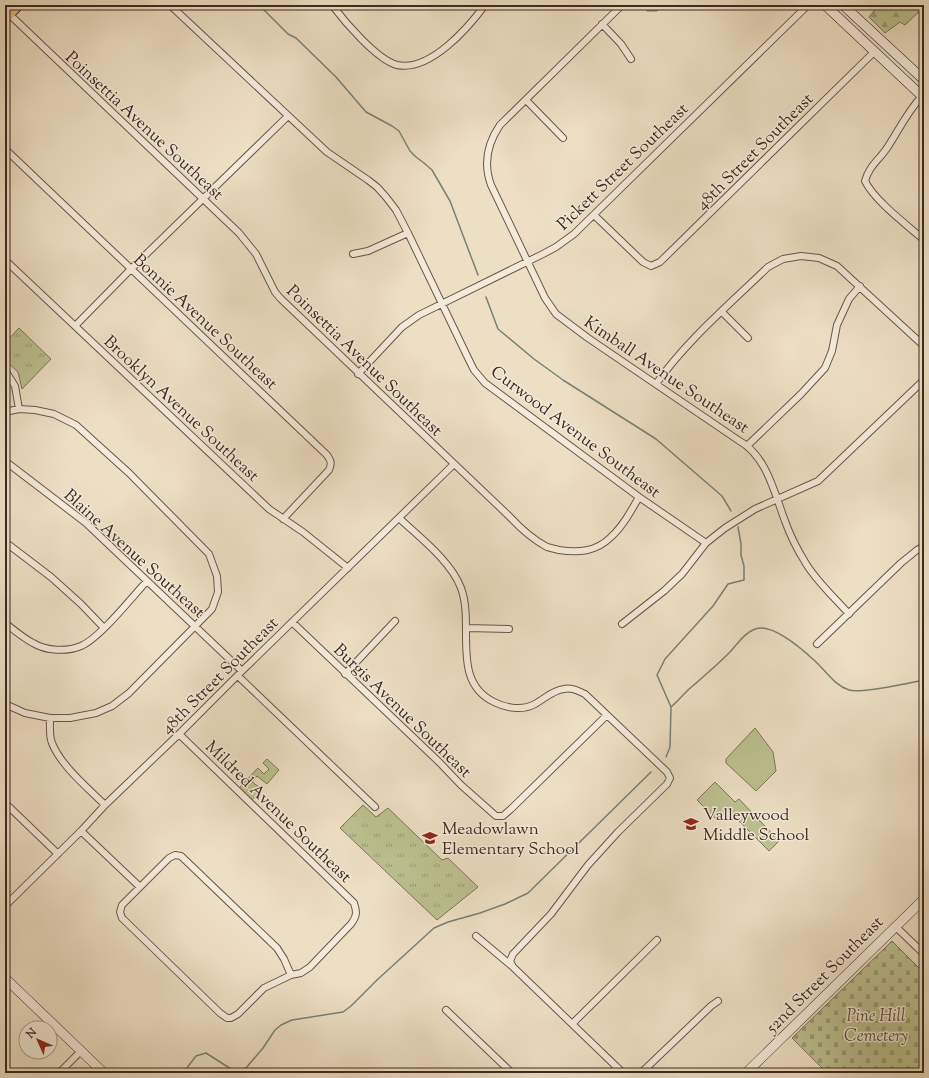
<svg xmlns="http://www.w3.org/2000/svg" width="929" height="1078" viewBox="0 0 929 1078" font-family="'Sorts Mill Goudy',serif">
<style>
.grass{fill:#bcc191;stroke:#7d7558}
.forest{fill:url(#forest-firs);stroke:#7d7558}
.cemetery{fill:url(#cemetery-stones);stroke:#7d7558}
.park{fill:url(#park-tufts);stroke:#7d7558}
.water{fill:url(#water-waves);stroke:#758276}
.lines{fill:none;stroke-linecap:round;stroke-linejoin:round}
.stream{stroke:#758276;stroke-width:1.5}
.street-casing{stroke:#6a5648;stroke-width:8}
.secondary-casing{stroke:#3e291f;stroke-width:10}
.primary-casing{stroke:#3e291f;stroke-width:12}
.street{stroke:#f3ead9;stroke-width:6}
.secondary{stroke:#f3ead9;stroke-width:9}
.primary{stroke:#e6c082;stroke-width:10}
.labels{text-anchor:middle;stroke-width:3;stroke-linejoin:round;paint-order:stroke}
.street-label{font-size:17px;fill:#3e291f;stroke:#f3ead9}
.poi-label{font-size:17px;fill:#3e291f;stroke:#f3ead9;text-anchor:start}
.park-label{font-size:17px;font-style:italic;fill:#5e4f3c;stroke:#f3ead9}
</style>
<defs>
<pattern id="forest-firs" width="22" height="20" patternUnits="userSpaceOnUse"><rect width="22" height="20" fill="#bcc191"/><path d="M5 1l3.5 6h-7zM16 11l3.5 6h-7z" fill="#9a9d76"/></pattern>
<pattern id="cemetery-stones" width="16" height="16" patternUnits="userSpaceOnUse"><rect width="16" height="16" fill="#bcc191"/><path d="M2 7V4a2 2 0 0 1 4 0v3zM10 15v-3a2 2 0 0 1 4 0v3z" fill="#9a9d76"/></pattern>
<pattern id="park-tufts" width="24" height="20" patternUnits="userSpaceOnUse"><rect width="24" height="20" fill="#bcc191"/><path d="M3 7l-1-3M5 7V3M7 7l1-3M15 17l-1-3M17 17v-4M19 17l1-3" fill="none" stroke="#9a9d76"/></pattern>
<pattern id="water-waves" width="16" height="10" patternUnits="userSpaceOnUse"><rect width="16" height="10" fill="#9abdb0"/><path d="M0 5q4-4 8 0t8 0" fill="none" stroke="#7f9a8f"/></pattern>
</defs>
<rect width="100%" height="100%" fill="#eddfc4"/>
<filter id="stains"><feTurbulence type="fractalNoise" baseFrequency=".005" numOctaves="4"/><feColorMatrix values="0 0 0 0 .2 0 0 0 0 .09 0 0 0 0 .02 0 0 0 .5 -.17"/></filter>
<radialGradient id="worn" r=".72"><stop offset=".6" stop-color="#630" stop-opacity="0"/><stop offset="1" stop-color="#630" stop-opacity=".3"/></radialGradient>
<path class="grass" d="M755,728L773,752L776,771L756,791L726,763V759Z
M267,759L279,770L267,784L257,776L252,782L262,789L252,800L239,788L258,768L264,774L269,769L263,763Z
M715,782L735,802L739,799L779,841L769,851L728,810L717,820L697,800Z"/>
<path class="forest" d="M879,5H924V7L905,25L900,22L885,33L869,17Z"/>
<path class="cemetery" d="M892,941L924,973V1073H827L792,1038Z"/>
<path class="park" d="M19,328L51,359L22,389L18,372L5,360V343Z
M363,805L376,817L388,808L442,860L448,858L478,887L437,920L340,828Z"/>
<path class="water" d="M657,5L658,10L657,11H647V6Z"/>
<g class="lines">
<path class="stream" d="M259,5L288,34L296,38L336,77L366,112L392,126L399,131L410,151L416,157L424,163L432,170L450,201L478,275
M486,297L498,329L534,359L563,380L656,439L722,496L731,511
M671,707C677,702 682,696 688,690C702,678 716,666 729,653C736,646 743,634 753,630C770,620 802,649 815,661C826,671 834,685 849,690C861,694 909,683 924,680
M666,757L670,747L671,707L657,675L665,659L713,606L728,584L744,580V566L741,555V544L738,527
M183,1073L196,1056L206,1053L231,1069L240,1070L246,1068L263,1048L275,1030L281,1025L292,1020L343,1012L351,1006L377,980L434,928L448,922L480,913L505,904L528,893L651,772"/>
<g class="street-casing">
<path id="street" d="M170,5L327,152L368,180L377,187L386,197L396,210L408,233L469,360L474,370L485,383L639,497L706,543
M332,5C344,21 377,60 397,65C430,72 468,28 485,5
M622,5L500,125C487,144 483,163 491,185L545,298L556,314L588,338L738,440C767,456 774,492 785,521C790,535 797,549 805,562C816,581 834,597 849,614
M9,14L239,233L256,254L275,292L280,298L509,516C520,528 532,539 547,547C551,548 555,549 559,550C578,553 596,552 611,537C623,526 631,511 639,497
M602,24L621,44L631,59
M922,96C907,112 899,130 887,148C879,160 869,166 865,181C874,200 907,225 924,240
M526,100L563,138
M5,149L327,455C331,461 332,463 329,470L283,519
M594,215L643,262L651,266L660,262L874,52
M353,254L368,251L408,233
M5,260L269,509L303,532L348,568
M722,312L748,338
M75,326L131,269L288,116
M5,370L15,386L19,409
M358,374L402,327L419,315L543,254L556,247L574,234L808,5
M656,384C687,340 730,304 768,267L783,259L801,256L819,258L837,266L924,346
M5,412L19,409L35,410L54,414L76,425L129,473L209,554L217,576L218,592L212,609L129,693L112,706L96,713L70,718H50L25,713L5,704
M748,445L801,394L825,368L832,351L837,325L849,299L860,286
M5,461L86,523L242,671
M399,518C419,537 451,561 461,588C475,625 450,681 494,702C506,708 522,711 535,704C544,699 553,690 564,689C572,687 578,691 585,694L667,772L670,778L667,784L618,832L588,865L551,914L513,954L510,961L513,967
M5,542L51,577L81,604L104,628
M292,622L439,762L461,785L496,816H503L511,809L607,715
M5,623C14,630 23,638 33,643C46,651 67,652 81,646C100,638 132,597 147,581
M622,624L664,591L682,574L706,543L725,528L755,509L818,481L924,380
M467,628L509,629
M817,644L901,563L917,550L924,546
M345,674L395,621
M238,676L375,807
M50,718C50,726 49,736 52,743C61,766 88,788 105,805
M179,734L354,903C357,912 357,916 351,924L310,967L301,973L291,975L264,988L238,1014L231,1018H227L220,1013L122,918L120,912L122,905L169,858L175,855L181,856L277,948L284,959L291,975
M5,803L58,854
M81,831L140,887
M5,906L81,831L105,805L179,734L242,671L454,464
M895,926L924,954
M476,936L513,967L623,1073
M446,1010L512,1073
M572,1024L657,940
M59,1073L81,1051
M641,1073L711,1006L718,1001"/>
</g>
<g class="secondary-casing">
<path id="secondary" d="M825,5L924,98
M843,5L924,80
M5,978L104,1073
M746,1073L924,899"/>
</g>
<g class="primary-casing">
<path id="primary" d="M5,18L18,5"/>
</g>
<use href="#street" class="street"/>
<use href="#secondary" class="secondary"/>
<use href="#primary" class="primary"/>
</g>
<defs>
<g id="school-bare" transform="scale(1.2)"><path d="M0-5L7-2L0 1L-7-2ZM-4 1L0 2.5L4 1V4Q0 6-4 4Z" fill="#8f2418" stroke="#f3ead9" stroke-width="2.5" paint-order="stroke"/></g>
</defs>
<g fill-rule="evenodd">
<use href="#school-bare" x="691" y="824"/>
<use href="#school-bare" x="430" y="838"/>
</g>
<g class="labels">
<g class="street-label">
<text transform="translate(145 125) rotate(43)" y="6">Poinsettia Avenue Southeast</text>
<text transform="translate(754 151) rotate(-45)" y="6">48th Street Southeast</text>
<text transform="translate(622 166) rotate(-44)" y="6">Pickett Street Southeast</text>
<text transform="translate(206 321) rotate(43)" y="6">Bonnie Avenue Southeast</text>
<text transform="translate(365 360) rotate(44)" y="6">Poinsettia Avenue Southeast</text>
<text transform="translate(667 374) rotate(34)" y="6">Kimball Avenue Southeast</text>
<text transform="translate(182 408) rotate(43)" y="6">Brooklyn Avenue Southeast</text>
<text transform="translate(576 431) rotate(37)" y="6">Curwood Avenue Southeast</text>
<text transform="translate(135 553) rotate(42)" y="6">Blaine Avenue Southeast</text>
<text transform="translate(219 675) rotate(-45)" y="6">48th Street Southeast</text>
<text transform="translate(403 710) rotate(44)" y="6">Burgis Avenue Southeast</text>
<text transform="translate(279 811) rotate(44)" y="6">Mildred Avenue Southeast</text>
<text transform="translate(824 974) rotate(-45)" y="6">52nd Street Southeast</text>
</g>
<g class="poi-label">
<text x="703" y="820">Valleywood<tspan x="703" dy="20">Middle School</tspan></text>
<text x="442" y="834">Meadowlawn<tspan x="442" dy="20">Elementary School</tspan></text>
</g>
<g class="park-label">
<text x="876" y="1021">Pine Hill<tspan x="876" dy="20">Cemetery</tspan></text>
</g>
</g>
<rect width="929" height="1078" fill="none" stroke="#eddfc4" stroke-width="20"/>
<rect x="6" y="6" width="917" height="1066" fill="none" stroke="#3e291f" stroke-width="2"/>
<rect x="10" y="10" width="909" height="1058" fill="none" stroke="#3e291f"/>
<g transform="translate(38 1040) rotate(315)"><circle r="19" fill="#f3ead9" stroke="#ab9d8f"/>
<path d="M0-3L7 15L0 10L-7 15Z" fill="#8f2418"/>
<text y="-6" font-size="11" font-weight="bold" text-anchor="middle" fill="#3e291f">N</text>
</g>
<rect width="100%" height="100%" filter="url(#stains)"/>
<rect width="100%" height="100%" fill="url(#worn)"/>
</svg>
